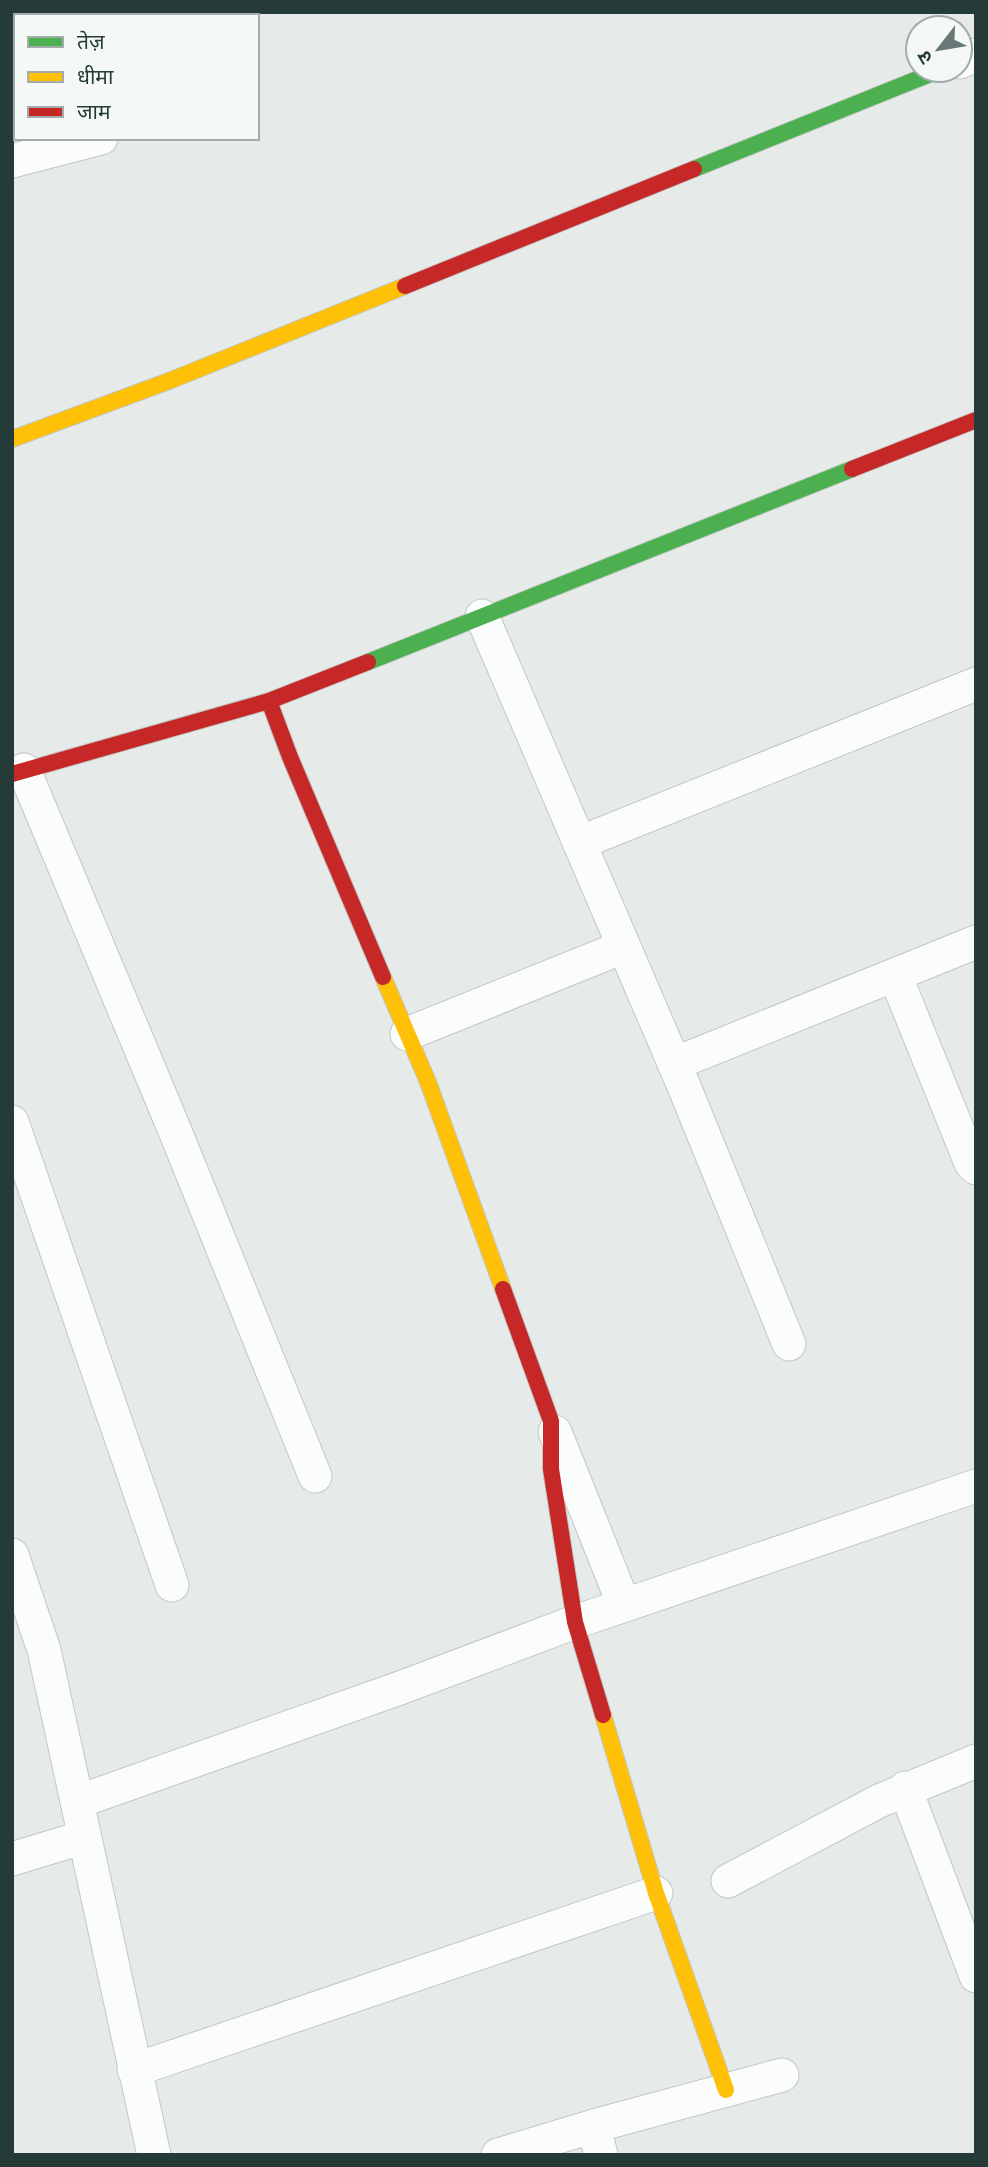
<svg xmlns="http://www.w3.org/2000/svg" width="988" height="2167" viewBox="0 0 988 2167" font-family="'Fira Sans Condensed','Noto Sans Devanagari',sans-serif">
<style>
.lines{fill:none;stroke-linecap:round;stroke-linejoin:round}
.street-casing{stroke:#c3c7c5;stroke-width:35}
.fast-casing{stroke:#c1c7c5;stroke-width:18}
.slow-casing{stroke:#c1c7c5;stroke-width:18}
.jam-casing{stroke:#c1c7c5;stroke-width:18}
.street{stroke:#fbfcfc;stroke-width:33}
.fast{stroke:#4caf50;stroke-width:16}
.slow{stroke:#ffc107;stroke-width:16}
.jam{stroke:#c62828;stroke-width:16}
</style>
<rect width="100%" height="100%" fill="#e6eae8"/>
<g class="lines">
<g class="street-casing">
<path id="street" d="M199,16L209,12
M960,62L976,55
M12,161L101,138
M482,616L683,1084L789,1344
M24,770L173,1126L315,1476
M579,843L976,684
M895,975L971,1163L976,1168
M407,1034L623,947
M674,1064L976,942
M12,1122L172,1585
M555,1432L624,1605
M12,1555L44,1650L154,2155
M905,1788L976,1976
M77,1802L400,1688L575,1622L976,1486
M12,1859L84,1837
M728,1881L879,1801L976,1761
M134,2070L656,1893
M594,2126L782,2075
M498,2155L594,2126L601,2155"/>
</g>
<g class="fast-casing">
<path id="fast" d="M694,169L940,70
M368,662L852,469"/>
</g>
<g class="slow-casing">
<path id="slow" d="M12,439L169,381L405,286
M383,977L428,1082L503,1289
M603,1715L656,1893L726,2090"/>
</g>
<g class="jam-casing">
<path id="jam" d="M405,286L694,169
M852,469L976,420
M269,701L290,757L383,977
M12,774L269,701L368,662
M503,1289L551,1421V1469L575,1622L603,1715"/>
</g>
<use href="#street" class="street"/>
<use href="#fast" class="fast"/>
<use href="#slow" class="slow"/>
<use href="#jam" class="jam"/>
</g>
<rect width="988" height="2167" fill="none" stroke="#253b38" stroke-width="28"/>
<rect x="14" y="14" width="245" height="126" fill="#f4f8f7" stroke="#a1acab" stroke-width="2"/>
<rect x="28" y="37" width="35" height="10" fill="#4caf50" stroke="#a1acab" stroke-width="2"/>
<text x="77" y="49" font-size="21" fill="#253b38">तेज़</text>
<rect x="28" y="72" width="35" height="10" fill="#ffc107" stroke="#a1acab" stroke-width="2"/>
<text x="77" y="84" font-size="21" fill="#253b38">धीमा</text>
<rect x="28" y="107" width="35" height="10" fill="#c62828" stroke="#a1acab" stroke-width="2"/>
<text x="77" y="119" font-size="21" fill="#253b38">जाम</text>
<g transform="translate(939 49) rotate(239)"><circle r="33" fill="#f4f8f7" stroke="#a1acab" stroke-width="2"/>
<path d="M0-5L12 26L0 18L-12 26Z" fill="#697876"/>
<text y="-10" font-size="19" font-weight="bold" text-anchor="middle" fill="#253b38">उ</text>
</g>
</svg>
